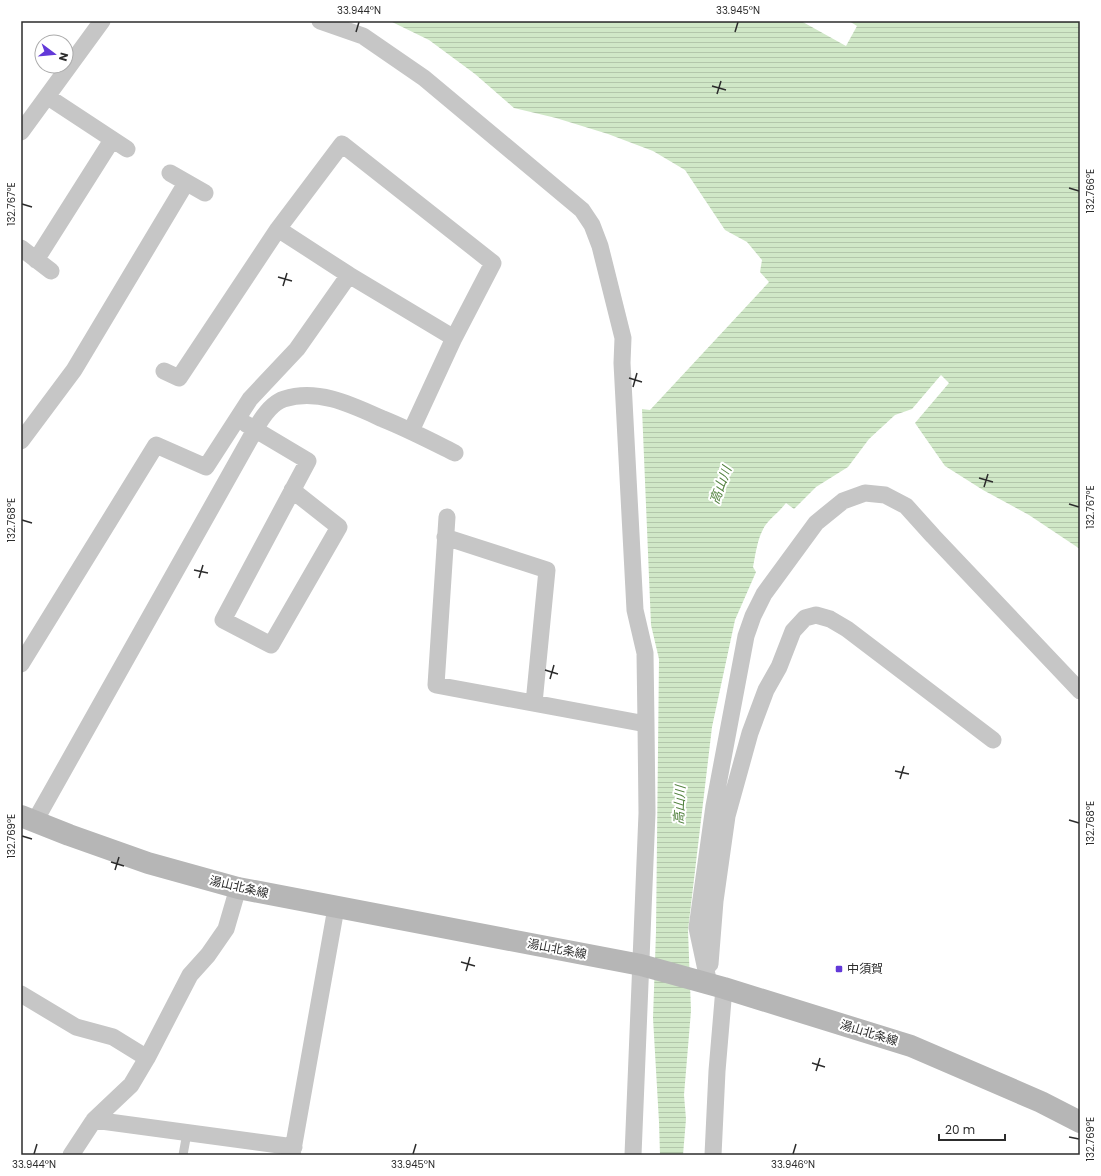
<svg xmlns="http://www.w3.org/2000/svg" width="1101" height="1176" viewBox="0 0 1101 1176" font-family="Poppins,'Noto Sans JP',sans-serif">
<style>
.water{fill:url(#water-rules)}
.pier{fill:#fff}
.lines{fill:none;stroke-linecap:round;stroke-linejoin:round}
.lane{stroke:#c6c6c6;stroke-width:9}
.street{stroke:#c6c6c6;stroke-width:17}
.secondary{stroke:#b6b6b6;stroke-width:22}
.ticks{fill:none;stroke:#2c2c2c;stroke-width:1.5}
.poi-dot{fill:#6239d8;stroke:#fff;stroke-width:1.5}
.labels{text-anchor:middle;stroke-width:4;stroke-linejoin:round;paint-order:stroke}
.street-label{font-size:12px;fill:#2c2c2c;stroke:#fff}
.poi-label{font-size:12px;fill:#2c2c2c;stroke:#fff;text-anchor:start}
.water-label{font-size:13px;font-style:italic;fill:#51813e;stroke:#fff}
.neatline{fill:none;stroke:#2c2c2c;stroke-width:1.5}
.ticks-label{font-size:10px;text-anchor:middle;fill:#2c2c2c}
</style>
<defs>
<pattern id="water-rules" width="6" height="5" patternUnits="userSpaceOnUse"><rect width="6" height="5" fill="#d0e8c7"/><path d="M0 2.5h6" fill="none" stroke="#b3c7ab"/></pattern>
</defs>
<rect width="100%" height="100%" fill="#fff"/>
<path class="water" d="M390,21H1080V549L1029,515L983,490L945,466L915,423L949,383L941,375L912,409L895,415L869,439L848,467L816,487L794,509L786,503C781,510 774,515 768,522C758,533 756,552 753,567L756,572L735,620L712,727L688,930L691,1011L684,1095L686,1119L683,1155H660L659,1122L653,1018L656,932L659,659L651,625L642,409L650,410L769,282L760,272L762,260L747,242L725,230L685,170L653,151L608,134L556,118L514,108L475,74L429,40Z"/>
<path class="pier" d="M801,21H849L857,26L846,46Z"/>
<g class="lines">
<path class="lane" d="M183,1155L187,1133"/>
<path class="street" d="M320,21L363,36L424,78L582,210L592,225L600,246L623,338L622,363L635,610L645,653L646,724L647,813L633,1155
M48,97L127,149
M21,132L102,21
M342,144L493,263L454,338L349,275L278,229Z
M170,173L205,193
M21,248L51,271
M36,260L112,140
M164,371L179,378L278,229
M246,424L308,461L223,620L271,645L339,527L292,490
M411,431L454,338
M21,441L74,370L186,183
M447,517L436,685L646,724
M445,537L547,570L534,703
M21,664L156,445L206,467L250,399L297,349L349,275
M35,821L255,430C261,419 271,403 284,399C318,388 352,405 383,419C408,429 431,441 455,453
M710,964L715,901L727,816L750,733L766,690L779,667L793,631L805,618L816,615L830,619L847,629L993,740
M709,984L697,928L714,806L746,636L753,616L764,594L816,523L843,501L865,493L885,495L906,506L933,536L1080,691
M21,994L76,1027L113,1037L147,1058
M94,1120L294,1147
M71,1155L94,1120L131,1085L147,1058L190,975L208,955L226,929L238,888
M292,1155L336,908
M713,1155L717,1071L724,988"/>
<path class="secondary" d="M21,816L69,835L148,863L238,888L641,965L724,988L911,1046L1041,1102L1080,1122"/>
</g>
<path class="ticks" d="M356,32L359,22M735,32L738,22M712,86L726,90M717,94L721,81M1069,188L1079,191M22,204L32,207M278,277L292,281M283,286L287,273M629,378L642,382M633,387L637,373M979,478L993,482M984,487L988,474M1069,504L1079,507M22,520L32,523M194,570L208,573M199,578L203,565M545,670L558,674M550,679L554,665M895,771L909,774M900,779L904,766M1069,820L1079,823M22,836L32,839M111,862L124,866M115,870L119,857M461,962L475,966M466,971L470,957M812,1063L825,1067M816,1071L820,1058M1069,1137L1079,1139M34,1154L37,1144M413,1154L416,1144M793,1154L796,1144"/>
<rect class="poi-dot" x="835" y="965" width="8" height="8" rx="2"/>
<g class="labels">
<g class="street-label">
<text transform="translate(239 887) rotate(13)" y="4">湯山北条線</text>
<text transform="translate(557 949) rotate(11)" y="4">湯山北条線</text>
<text transform="translate(869 1033) rotate(17)" y="4">湯山北条線</text>
</g>
<g class="poi-label">
<text x="847" y="973">中須賀</text>
</g>
<g class="water-label">
<text transform="translate(720 485) rotate(-70)" y="5">高山川</text>
<text transform="translate(679 805) rotate(-87)" y="5">高山川</text>
</g>
</g>
<rect width="1101" height="1176" fill="none" stroke="#ffffff" stroke-width="44"/>
<g transform="translate(54 54) rotate(106)"><circle r="19" fill="#ffffff" stroke="#ababab"/>
<path d="M0-3L7 15L0 10L-7 15Z" fill="#6239d8"/>
<text y="-6" font-size="11" font-weight="bold" text-anchor="middle" fill="#2c2c2c">N</text>
</g>
<path d="M939 1134v6h66v-6" fill="none" stroke="#2c2c2c" stroke-width="2"/>
<text x="945" y="1134" font-size="12" fill="#2c2c2c" stroke="#ffffff" stroke-width="3" paint-order="stroke">20 m</text>
<rect x="22" y="22" width="1057" height="1132" class="neatline"/>
<g class="ticks-label">
<text x="359" y="14">33.944°N</text>
<text x="738" y="14">33.945°N</text>
<text transform="translate(1090 191) rotate(-90)" y="4">132.766°E</text>
<text transform="translate(11 204) rotate(-90)" y="4">132.767°E</text>
<text transform="translate(1090 507) rotate(-90)" y="4">132.767°E</text>
<text transform="translate(11 520) rotate(-90)" y="4">132.768°E</text>
<text transform="translate(1090 823) rotate(-90)" y="4">132.768°E</text>
<text transform="translate(11 836) rotate(-90)" y="4">132.769°E</text>
<text transform="translate(1090 1139) rotate(-90)" y="4">132.769°E</text>
<text x="34" y="1168">33.944°N</text>
<text x="413" y="1168">33.945°N</text>
<text x="793" y="1168">33.946°N</text>
</g>
</svg>
